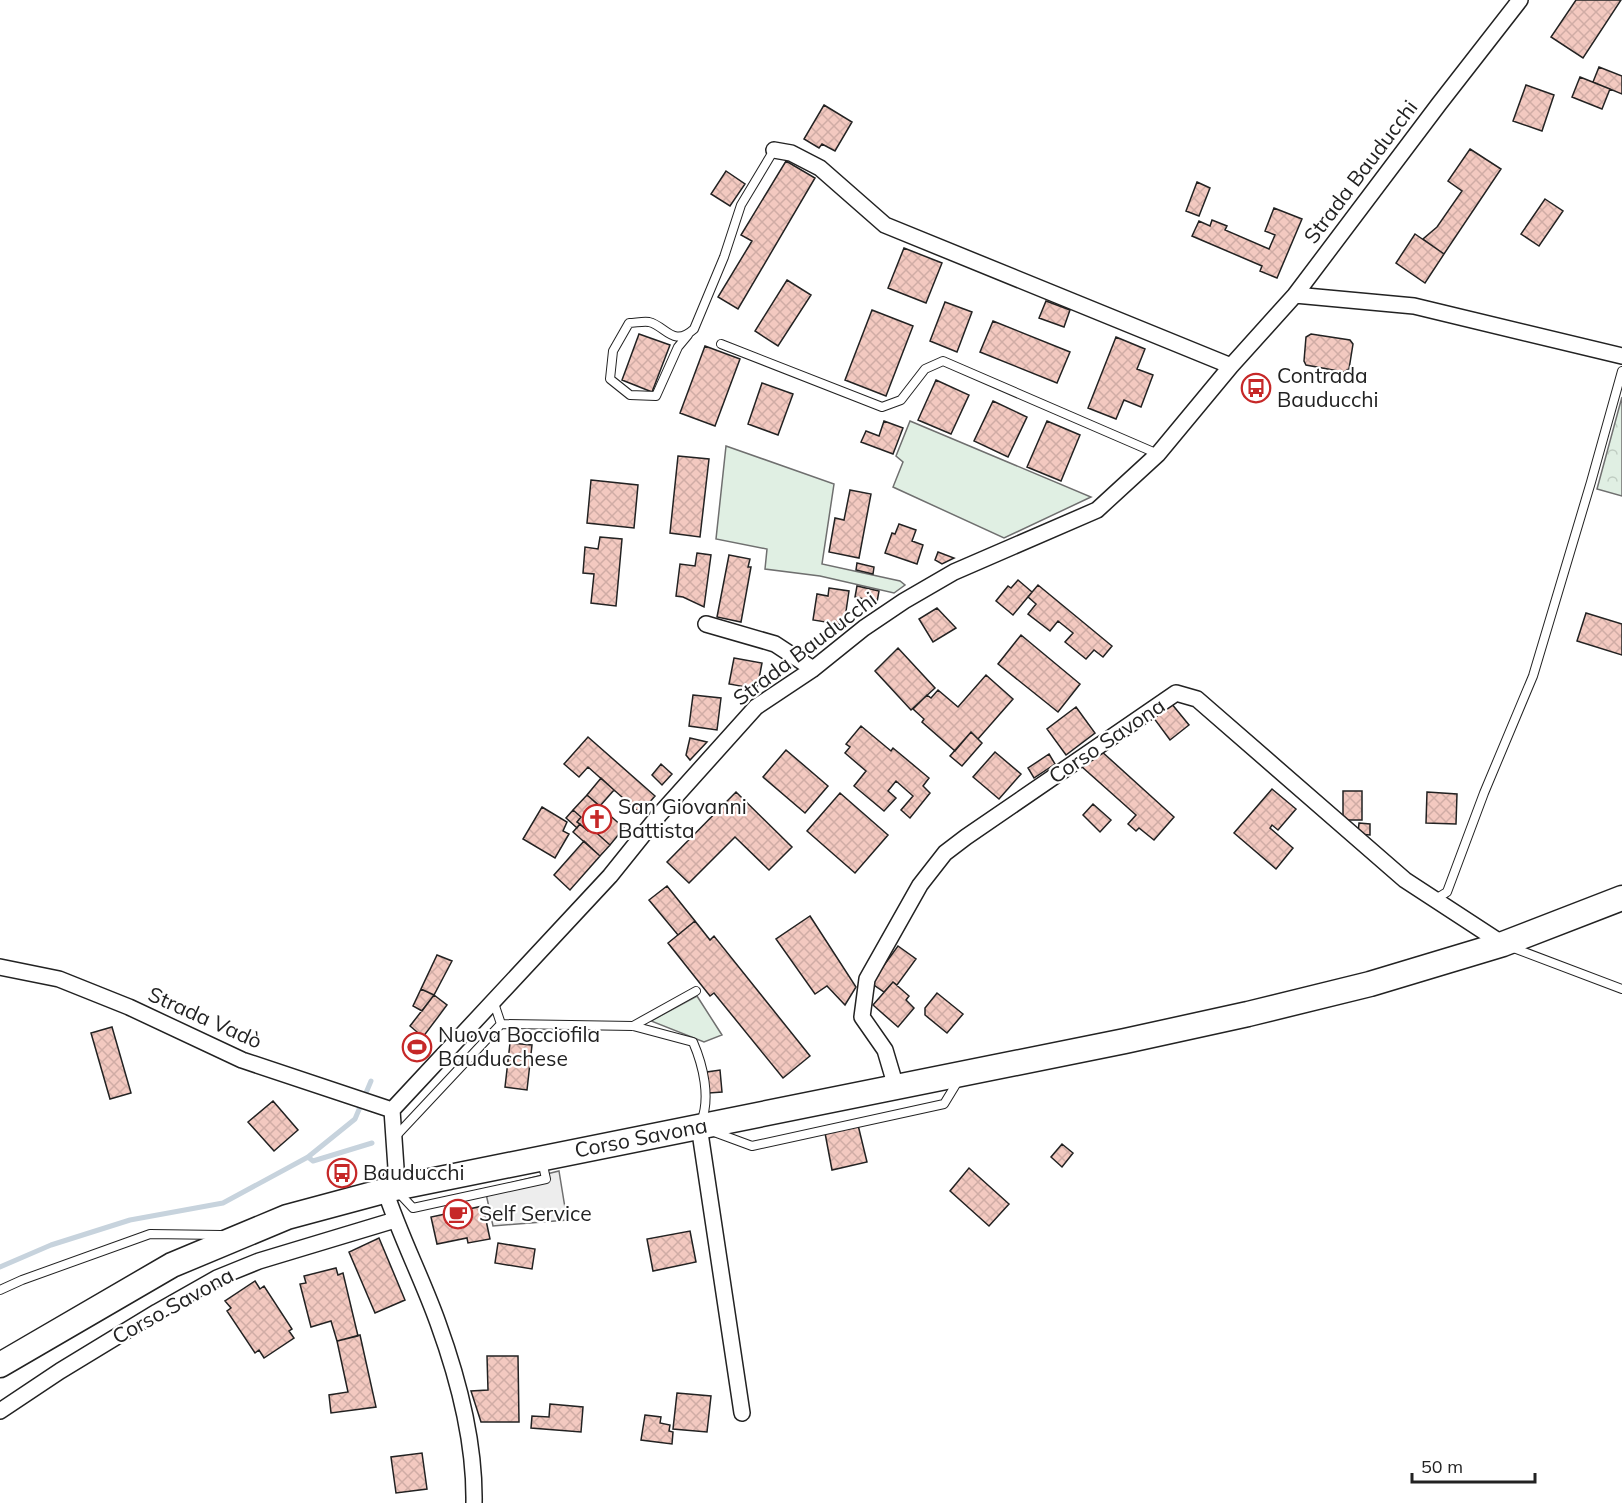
<svg xmlns="http://www.w3.org/2000/svg" width="1622" height="1503" viewBox="0 0 1622 1503" font-family="Mulish,sans-serif">
<style>
.grass{fill:#e0efe3;stroke:#6f6f6f;stroke-width:1.5}
.forest{fill:url(#forest-crowns);stroke:#6f6f6f;stroke-width:1.5}
.parking{fill:#ededed;stroke:#6f6f6f;stroke-width:1.5}
.lines{fill:none;stroke-linecap:round;stroke-linejoin:round}
.stream{stroke:#c7d3dd;stroke-width:5}
.building{fill:url(#building-cross-hatch);stroke:#222;stroke-width:1.5}
.service-casing{stroke:#222;stroke-width:10}
.minor-casing{stroke:#222;stroke-width:18}
.primary-casing{stroke:#222;stroke-width:27}
.service{stroke:#fff;stroke-width:8}
.minor{stroke:#fff;stroke-width:15}
.primary{stroke:#fff;stroke-width:24}
.labels{text-anchor:middle;stroke-width:4.5;stroke-linejoin:round;paint-order:stroke}
.street-label{font-size:21px;fill:#222;stroke:#fff}
.poi-label{font-size:21px;fill:#222;stroke:#fff;text-anchor:start}
</style>
<defs>
<pattern id="forest-crowns" width="20" height="18" patternUnits="userSpaceOnUse" patternTransform="scale(1.5)"><rect width="20" height="18" fill="#e0efe3"/><path d="M2 6a3 3 0 1 1 6 0M12 15a3 3 0 1 1 6 0" fill="none" stroke="#c0cdc2"/></pattern>
<pattern id="building-cross-hatch" width="8" height="8" patternUnits="userSpaceOnUse" patternTransform="scale(1.5)"><rect width="8" height="8" fill="#f3c9c0"/><path d="M0 0l8 8M0 8l8-8" fill="none" stroke="#d0aca5"/></pattern>
</defs>
<rect width="100%" height="100%" fill="#fff"/>
<path class="grass" d="M910,421L1091,497L1004,538L893,487L903,462L896,456Z
M726,446L834,484L822,564L900,581L905,585L894,593L820,576L765,569L767,549L716,539Z
M697,996L722,1035L704,1042L651,1021Z"/>
<path class="forest" d="M1622,397V496L1597,489Z"/>
<path class="parking" d="M559,1171L567,1220L493,1226L485,1189Z"/>
<g class="lines">
<path class="stream" d="M308,1157L313,1161L372,1143
M0,1267L51,1245L130,1220L223,1203L308,1157L355,1119L371,1081"/>
</g>
<path class="building" d="M1576,0H1621L1583,58L1551,37Z
M1599,67L1622,76V94L1593,82Z
M1580,77L1610,89L1602,109L1572,97Z
M1526,85L1554,95L1542,131L1513,121Z
M824,105L852,122L835,151L822,144L819,148L804,139Z
M1470,149L1501,169L1444,254L1423,239L1437,227L1462,191L1448,181Z
M786,161L815,178L738,309L718,297L752,241L741,235Z
M726,171L745,184L730,206L711,194Z
M1197,182L1210,188L1199,216L1186,211Z
M1545,199L1563,211L1539,246L1521,234Z
M1274,208L1302,219L1277,278L1260,271L1262,266L1192,236L1199,221L1210,226L1212,220L1227,226L1225,230L1269,249L1275,235L1265,231Z
M1415,234L1444,254L1425,283L1396,263Z
M904,248L942,263L926,303L888,288Z
M787,280L811,295L778,346L755,331Z
M1046,301L1070,310L1064,327L1039,318Z
M945,302L972,312L957,352L930,341Z
M872,310L913,326L886,396L845,380Z
M993,321L1070,352L1057,383L980,352Z
M639,334L670,345L652,392L622,380Z
M1311,334L1350,340L1353,344L1349,369L1344,372L1306,365L1304,361L1306,337Z
M1116,337L1145,349L1137,369L1153,375L1141,407L1124,400L1116,419L1088,408Z
M705,346L740,359L715,426L680,413Z
M936,380L969,395L951,434L918,420Z
M762,383L793,394L778,435L748,424Z
M993,401L1027,417L1008,457L974,441Z
M884,421L903,428L893,454L861,442L866,431L879,436Z
M1047,421L1080,435L1061,481L1027,467Z
M678,456L709,459L700,537L670,533Z
M591,480L638,485L634,528L587,523Z
M850,490L871,494L859,558L829,552L835,518L844,520Z
M899,524L916,530L912,541L923,545L917,564L885,553L892,533L895,534Z
M600,537L622,539L616,606L591,603L594,574L583,573L585,547L598,549Z
M938,552L954,558L942,564L935,560Z
M697,553L711,555L704,607L683,597L676,596L680,564L695,566Z
M729,555L750,559L748,567H751L741,622L717,617Z
M857,563L874,567L873,574L856,570Z
M1018,580L1032,592L1013,615L996,601L1008,586L1011,588Z
M1038,585L1112,646L1103,657L1094,650L1086,659L1065,642L1073,633L1058,621L1050,631L1028,614L1036,604L1028,597Z
M857,586L879,591L877,602L855,597Z
M829,588L849,591L844,625L813,620L817,594L828,596Z
M937,608L956,628L933,642L919,619Z
M1586,613L1622,624V655L1577,641Z
M1021,635L1080,684L1058,712L998,664Z
M898,648L935,688L911,710L875,671Z
M734,658L762,663L757,689L729,684Z
M986,675L1013,699L978,739L971,732L955,751L922,722L924,719L913,709L927,695L931,698L938,690L958,707Z
M693,695L721,698L717,730L689,726Z
M1171,703L1189,725L1170,740L1153,717Z
M1076,707L1095,733L1066,755L1047,729Z
M861,726L891,751L893,748L929,778L923,786L930,793L910,818L901,810L913,796L896,781L888,791L896,798L884,811L854,786L866,771L845,753L850,747L846,744Z
M971,732L982,743L962,766L950,756Z
M588,737L655,796L640,813L588,767L579,777L564,764Z
M690,738L707,742L690,760L686,755Z
M786,750L828,786L805,813L763,777Z
M1100,750L1174,817L1154,840L1139,828L1136,831L1128,824L1136,815L1081,766Z
M995,752L1021,774L999,799L973,777Z
M1049,754L1055,764L1034,778L1028,768Z
M661,764L672,774L662,785L652,775Z
M601,778L614,790L600,806L587,795Z
M1272,789L1296,809L1278,830L1272,825L1270,828L1293,848L1276,869L1234,833Z
M1343,791H1362V820H1343Z
M736,792L792,847L769,870L735,837L689,883L667,862Z
M1427,792L1457,794L1456,824L1426,823Z
M840,793L888,835L855,873L807,831Z
M587,795L624,828L610,845L591,828L588,831L577,822L581,817L573,810Z
M1093,804L1111,820L1100,832L1083,815Z
M542,807L567,822L563,831L569,834L555,858L523,839Z
M573,810L581,817L577,822L580,824L577,828L566,818Z
M1359,823L1370,824V835L1358,834Z
M580,824L588,831L591,828L610,845L600,856L573,832Z
M584,841L600,856L570,890L554,875Z
M667,886L695,921L678,935L649,900Z
M810,916L856,987L845,1005L827,986L815,994L776,939Z
M695,921L710,940L714,936L810,1056L783,1078L714,993L710,996L668,943Z
M898,946L916,959L897,985L893,982L884,992L871,983Z
M437,955L452,961L434,995L421,989Z
M893,982L909,996L906,1000L914,1008L898,1027L873,1005Z
M421,989L434,995L422,1011L413,1006Z
M937,993L963,1014L947,1033L925,1015V1008Z
M434,995L447,1005L423,1037L410,1026Z
M112,1027L131,1093L110,1099L91,1033Z
M510,1043L532,1045L527,1090L505,1087Z
M720,1070L722,1092L709,1093L707,1072Z
M273,1101L298,1130L274,1151L248,1122Z
M858,1125L867,1162L832,1170L825,1133Z
M1062,1144L1073,1153L1062,1167L1051,1157Z
M969,1168L1009,1204L989,1226L950,1191Z
M483,1206L490,1239L468,1243L467,1238L437,1244L431,1217Z
M690,1231L696,1262L653,1271L647,1239Z
M379,1238L405,1300L375,1313L349,1252Z
M498,1243L535,1249L532,1269L495,1263Z
M336,1268L338,1275L343,1273L358,1336L337,1341L331,1321L311,1327L300,1284L306,1283L304,1276Z
M255,1281L260,1289L264,1286L292,1329L289,1331L294,1338L264,1358L259,1350L255,1353L227,1311L231,1308L225,1301Z
M360,1335L376,1407L331,1413L329,1395L348,1392L337,1341Z
M487,1356H518L519,1422H481L471,1391L488,1390Z
M677,1393L711,1396L707,1432L673,1429Z
M550,1404L583,1407L581,1432L531,1428L532,1416L549,1417Z
M645,1415L661,1417L660,1423L670,1425L669,1431L673,1432L672,1444L641,1440Z
M422,1453L427,1489L396,1493L391,1457Z"/>
<g class="lines">
<g class="service-casing">
<path id="service" d="M688,335L678,347L656,396L630,395L610,379L613,351L629,323C635,323 643,321 649,322C666,326 673,348 694,329L724,257L741,205L774,150
M721,344L882,407L901,400L925,369L943,361L1158,454
M1434,900L1447,892L1484,793L1533,676L1591,482L1622,371
M1511,947L1622,989
M493,1000L501,1024
M633,1026L696,991
M714,1132L752,1146L944,1104L958,1081
M395,1137L501,1024L633,1026L693,1042C703,1065 711,1098 701,1122
M398,1192L413,1208L546,1179L542,1161
M0,1290L22,1280L150,1234L221,1235"/>
</g>
<g class="minor-casing">
<path id="minor" d="M774,150L791,153L820,168L885,225L1231,366
M1295,295L1414,306L1622,356
M706,624L775,644L813,669
M0,967L59,979L129,1007L242,1060L392,1110
M896,1087L885,1050L862,1017L867,979L920,885L945,853L966,837L1176,693L1197,699L1405,880L1503,944
M699,1126L742,1413
M0,1411L60,1371L157,1312L217,1278L259,1261L395,1220
M474,1503C475,1444 458,1378 438,1323C422,1278 400,1236 385,1190L396,1168L392,1110L610,876L659,815L756,707L813,669L864,628L904,601L954,572L1097,510L1158,454L1231,366L1295,295L1439,104L1520,0"/>
</g>
<g class="primary-casing">
<path id="primary" d="M0,1365L172,1265L287,1217L395,1188L1125,1041L1248,1014L1370,984L1503,944L1622,898"/>
</g>
<use href="#service" class="service"/>
<use href="#minor" class="minor"/>
<use href="#primary" class="primary"/>
</g>
<defs>
<g id="bus-ring" transform="scale(1.5)"><circle r="9.5" fill="#fff" stroke="#c62828" stroke-width="1.5"/><path d="M-5-6H5V4H4V6H2V4H-2V6H-4V4H-5ZM-3.5-4V0h7V-4ZM-3.5 1.2v1.5H-2V1.2ZM2 1.2v1.5H3.5V1.2Z" fill="#c62828"/></g>
<g id="church-ring" transform="scale(1.5)"><circle r="9.5" fill="#fff" stroke="#c62828" stroke-width="1.5"/><path d="M-1.2-6h2.4v3.5h3.3v2.4h-3.3V6h-2.4V-.1h-3.3v-2.4h3.3Z" fill="#c62828"/></g>
<g id="stadium-ring" transform="scale(1.5)"><circle r="9.5" fill="#fff" stroke="#c62828" stroke-width="1.5"/><path d="M0-5a6.5 5 0 1 0 0 10a6.5 5 0 1 0 0-10ZM-3.5-1.8h7v3.6h-7Z" fill="#c62828"/></g>
<g id="cafe-ring" transform="scale(1.5)"><circle r="9.5" fill="#fff" stroke="#c62828" stroke-width="1.5"/><path d="M-5.5-4.5H6V0H3Q3 3.5 0 3.5H-2.5Q-5.5 3.5-5.5 0ZM3-3.2v2h1.7v-2ZM-6 4.5H4V6H-6Z" fill="#c62828"/></g>
</defs>
<g fill-rule="evenodd">
<use href="#bus-ring" x="1256" y="388"/>
<use href="#church-ring" x="597" y="819"/>
<use href="#stadium-ring" x="417" y="1047"/>
<use href="#bus-ring" x="342" y="1173"/>
<use href="#cafe-ring" x="458" y="1214"/>
</g>
<g class="labels">
<g class="street-label">
<text transform="translate(1361 172) rotate(-53)" y="7">Strada Bauducchi</text>
<text transform="translate(805 649) rotate(-37)" y="7">Strada Bauducchi</text>
<text transform="translate(1107 741) rotate(-34)" y="7">Corso Savona</text>
<text transform="translate(205 1018) rotate(24)" y="7">Strada Vadò</text>
<text transform="translate(641 1138) rotate(-11)" y="7">Corso Savona</text>
<text transform="translate(173 1306) rotate(-29)" y="7">Corso Savona</text>
</g>
<g class="poi-label">
<text x="1277" y="383">Contrada<tspan x="1277" dy="24">Bauducchi</tspan></text>
<text x="618" y="814">San Giovanni<tspan x="618" dy="24">Battista</tspan></text>
<text x="438" y="1042">Nuova Bocciofila<tspan x="438" dy="24">Bauducchese</tspan></text>
<text x="363" y="1180">Bauducchi</text>
<text x="479" y="1221">Self Service</text>
</g>
</g>
<path d="M1412 1473v9h123v-9" fill="none" stroke="#222222" stroke-width="3"/>
<text x="1421" y="1473" font-size="18" fill="#222222" stroke="#ffffff" stroke-width="4.5" paint-order="stroke">50 m</text>
</svg>
